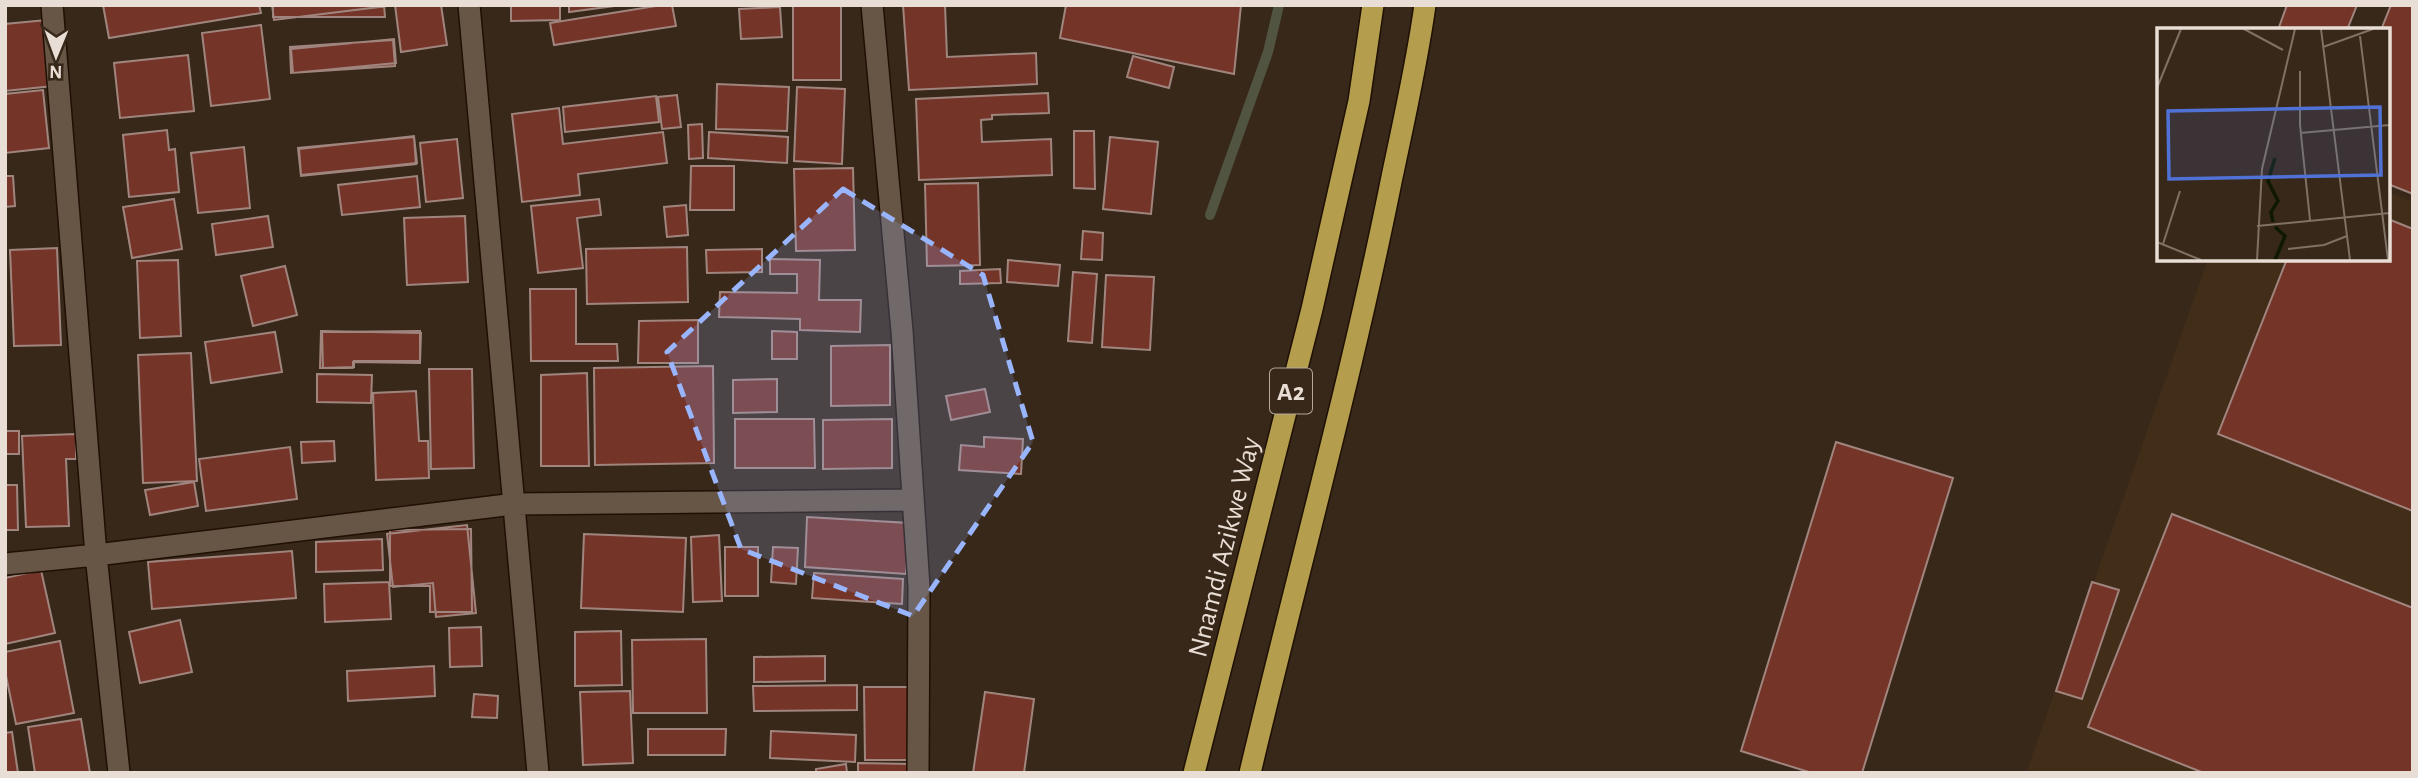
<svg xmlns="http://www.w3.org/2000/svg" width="2418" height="778" viewBox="0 0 2418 778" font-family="'Alegreya Sans',sans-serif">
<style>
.built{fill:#422d19}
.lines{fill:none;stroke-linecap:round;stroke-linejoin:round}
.stream{stroke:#505440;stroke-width:10}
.building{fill:#753428;stroke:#a0857f;stroke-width:2}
.street-casing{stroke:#1f1004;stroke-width:24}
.highway-casing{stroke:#1f1004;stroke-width:24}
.street{stroke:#675545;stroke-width:21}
.highway{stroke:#b49e4e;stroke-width:21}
.marked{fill:#99b5fd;fill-opacity:0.2;stroke:#99b5fd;stroke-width:5;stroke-dasharray:14 9;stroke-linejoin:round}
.labels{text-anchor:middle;stroke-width:5;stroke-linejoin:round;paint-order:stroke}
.shield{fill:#382819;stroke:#b4a79d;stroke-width:2}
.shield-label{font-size:26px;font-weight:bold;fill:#e9ded5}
.street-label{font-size:28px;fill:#e9ded5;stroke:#382819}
.inset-river{fill:none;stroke:#0f1900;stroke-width:3.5}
.inset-road{fill:none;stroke:#7f7164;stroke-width:2}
.view{fill:#5072d7;fill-opacity:0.15;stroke:#5072d7;stroke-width:3.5}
.inset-edge{fill:none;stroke:#e9ded5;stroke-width:3.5}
</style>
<rect width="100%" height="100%" fill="#382819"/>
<path class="built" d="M2388,192L2413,202V773H2026L2208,259H2388Z"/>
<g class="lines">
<path class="stream" d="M1210,215L1268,52L1279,5"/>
</g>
<path class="building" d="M103,5H259L261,13L109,38Z
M272,5H387V6L274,20Z
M273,5H384L385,17H273Z
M395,5H441L447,45L401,52Z
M511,5H560V20L511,21Z
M569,5H622L569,12Z
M662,5H672L676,26L554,45L550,23Z
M793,5H841V80H793Z
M903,5H945L947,57L1036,53L1037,84L909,90Z
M1066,5H1241L1234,74L1060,38Z
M2287,5H2357L2347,30H2278Z
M2391,5H2413V194L2388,184V30H2381Z
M780,7L782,37L741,39L739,9Z
M46,20L53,86L5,91V24Z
M261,25L270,99L211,106L202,33Z
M394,39L396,63L293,73L291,49Z
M393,40L395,66L291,73L290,47Z
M188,55L194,111L120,118L114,63Z
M1133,56L1174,67L1169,88L1127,77Z
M717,84L789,87L787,131L716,129Z
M797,87L845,89L842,164L794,161Z
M43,90L49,148L5,153V94Z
M1048,93L1049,113L992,115V119L981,120L982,142L1051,139L1052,175L919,180L916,99Z
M677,95L681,127L662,129L658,97Z
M656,96L659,122L565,132L563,107Z
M559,108L563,144L663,132L667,163L578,174L580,195L522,202L512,114Z
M702,124L703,158L689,159L688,125Z
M167,130L169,150L175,149L179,192L129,197L123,135Z
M1074,131H1094L1095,189L1074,188Z
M709,132L788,137L787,163L708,158Z
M414,136L417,163L301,175L299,149Z
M414,137L416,164L301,176L298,148Z
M1110,137L1158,142L1151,214L1103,209Z
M457,139L463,198L426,202L420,143Z
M244,147L250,208L198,213L191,153Z
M691,166H734V210H690Z
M853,168L855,250L796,251L794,169Z
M5,176H13L15,206L5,207Z
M417,176L420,207L342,215L338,185Z
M978,183L980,265L927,266L925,184Z
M174,199L182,249L132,258L123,207Z
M599,199L601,215L577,218L583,268L538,273L531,206Z
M686,205L688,235L667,237L664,207Z
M268,216L273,247L216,255L212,224Z
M465,216L468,282L407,285L404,218Z
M2388,219L2413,229V511L2218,434L2287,259H2388Z
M1083,231L1103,233L1102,260L1081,259Z
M687,247L688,302L587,304L586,249Z
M57,248L61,345L14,346L10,250Z
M762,249V272L707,273L706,250Z
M770,259L820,260L819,300H861L860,332L800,330V319L719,317L720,292L797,293V274H770Z
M178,260L181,336L140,338L137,261Z
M1008,260L1060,265L1058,286L1007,282Z
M285,266L297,315L253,326L241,276Z
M1000,269L1001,283L960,284V271Z
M1073,272L1097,274L1092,343L1068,341Z
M1106,275L1154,277L1150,350L1102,347Z
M530,289H576V344H617L618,361H531Z
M698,320V363H638L639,321Z
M321,331L421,333L420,363L353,362V368H320Z
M420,331V361H354V367L323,368L322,332Z
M772,331L797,332V359H772Z
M275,332L282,372L211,383L205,342Z
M890,345V405L831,406V346Z
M191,353L197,481L143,483L138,355Z
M713,366L714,463L595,465L594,368Z
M429,369H472L474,468L431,469Z
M587,373L589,466H541V375Z
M317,374L372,375L371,403L317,402Z
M777,379V412L733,413V380Z
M985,389L990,412L951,420L946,396Z
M416,391L419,441H428L429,478L376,480L373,393Z
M735,419H814L815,468H735Z
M892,419V468L823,469V420Z
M5,431H19V454H5Z
M76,434V459H66L69,526L26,527L22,436Z
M984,437L1023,439L1021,474L959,470L961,445L984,447Z
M334,441L335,461L302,463L301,442Z
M1836,442L1953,478L1862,773H1812L1741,751Z
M290,447L297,499L206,511L199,459Z
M194,482L198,506L150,515L145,490Z
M5,485H17L18,530H5Z
M2172,514L2413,608V773H2204L2088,727Z
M807,517L909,523L906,574L805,567Z
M467,525L476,613L436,617L433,583L393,587L387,534Z
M471,529L472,612H430V586H390V530Z
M584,534L686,538L683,612L581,608Z
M719,535L722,601L693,602L691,537Z
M382,539L383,570L316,572V542Z
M725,547H758V596H725Z
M773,547L798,548L796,584L771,582Z
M292,551L296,598L152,609L148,562Z
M41,570L55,633L5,644V578Z
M814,573L903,579L902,604L812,598Z
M389,582L391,619L325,622L324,584Z
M2092,582L2119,590L2082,699L2056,691Z
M180,620L192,672L140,683L129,632Z
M481,627L482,666L450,667L449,628Z
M621,631L622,685L575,686V632Z
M706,639L707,713H633L632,640Z
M60,641L74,713L16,724L5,671V652Z
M825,656V681L754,682V657Z
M434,666L435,696L348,701L347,671Z
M857,685V710L754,711L753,686Z
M864,687H911L912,760H865Z
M630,691L633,763L583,765L580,692Z
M985,692L1034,699L1024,773H973Z
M474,694L498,696L497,718L472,717Z
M81,719L90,773H35L28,727Z
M648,729H726L725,755H648Z
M771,731L856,735L855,762L770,758Z
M12,732L18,773H5V733Z
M858,763L911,764V773H858Z
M846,764L847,773H816V769Z"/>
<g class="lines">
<g class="street-casing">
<path id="street" d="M52,5L96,555L119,773
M469,5L538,773
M872,5L902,331L919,587L918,773
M5,564L96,555L514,504L913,500"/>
</g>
<g class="highway-casing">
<path id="highway" d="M1194,773L1312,309L1359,101L1373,5
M1250,773C1297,574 1352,377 1392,177C1404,120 1417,63 1425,5"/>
</g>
<use href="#street" class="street"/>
<use href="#highway" class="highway"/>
</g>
<path class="marked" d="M843,189L983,275L1033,442L913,616L741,549L667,352Z"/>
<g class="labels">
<rect class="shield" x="1270" y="368.5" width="42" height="45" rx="5"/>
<g class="shield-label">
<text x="1291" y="400">A2</text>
</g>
<g class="street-label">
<text transform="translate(1223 547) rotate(-76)" y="10">Nnamdi Azikwe Way</text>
</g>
</g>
<g transform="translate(2157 28)">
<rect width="233" height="233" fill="#382819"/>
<path class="inset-river" d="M116,194L114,184L121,173L111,153L118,130M118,199L128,208L118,232"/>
<path class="inset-road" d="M87,1L126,22M164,1L193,232M203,8L231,232M166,19L216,1M143,43V97L153,192M0,60L24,1M143,105L233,97M100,198L233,185M0,214L44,232M6,216L23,163M131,221L167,217L190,208M100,232L105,141L138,1"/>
<path class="view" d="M223,79L224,147L12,151L11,83Z"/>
<rect width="233" height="233" class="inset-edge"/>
</g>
<rect width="2418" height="778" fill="none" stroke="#e9ded5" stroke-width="14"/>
<g transform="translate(56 56) rotate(181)" stroke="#382819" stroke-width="5" paint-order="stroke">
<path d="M0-5L12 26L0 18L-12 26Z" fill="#e9ded5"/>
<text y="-10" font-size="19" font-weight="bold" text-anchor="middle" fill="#e9ded5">N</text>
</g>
</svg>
